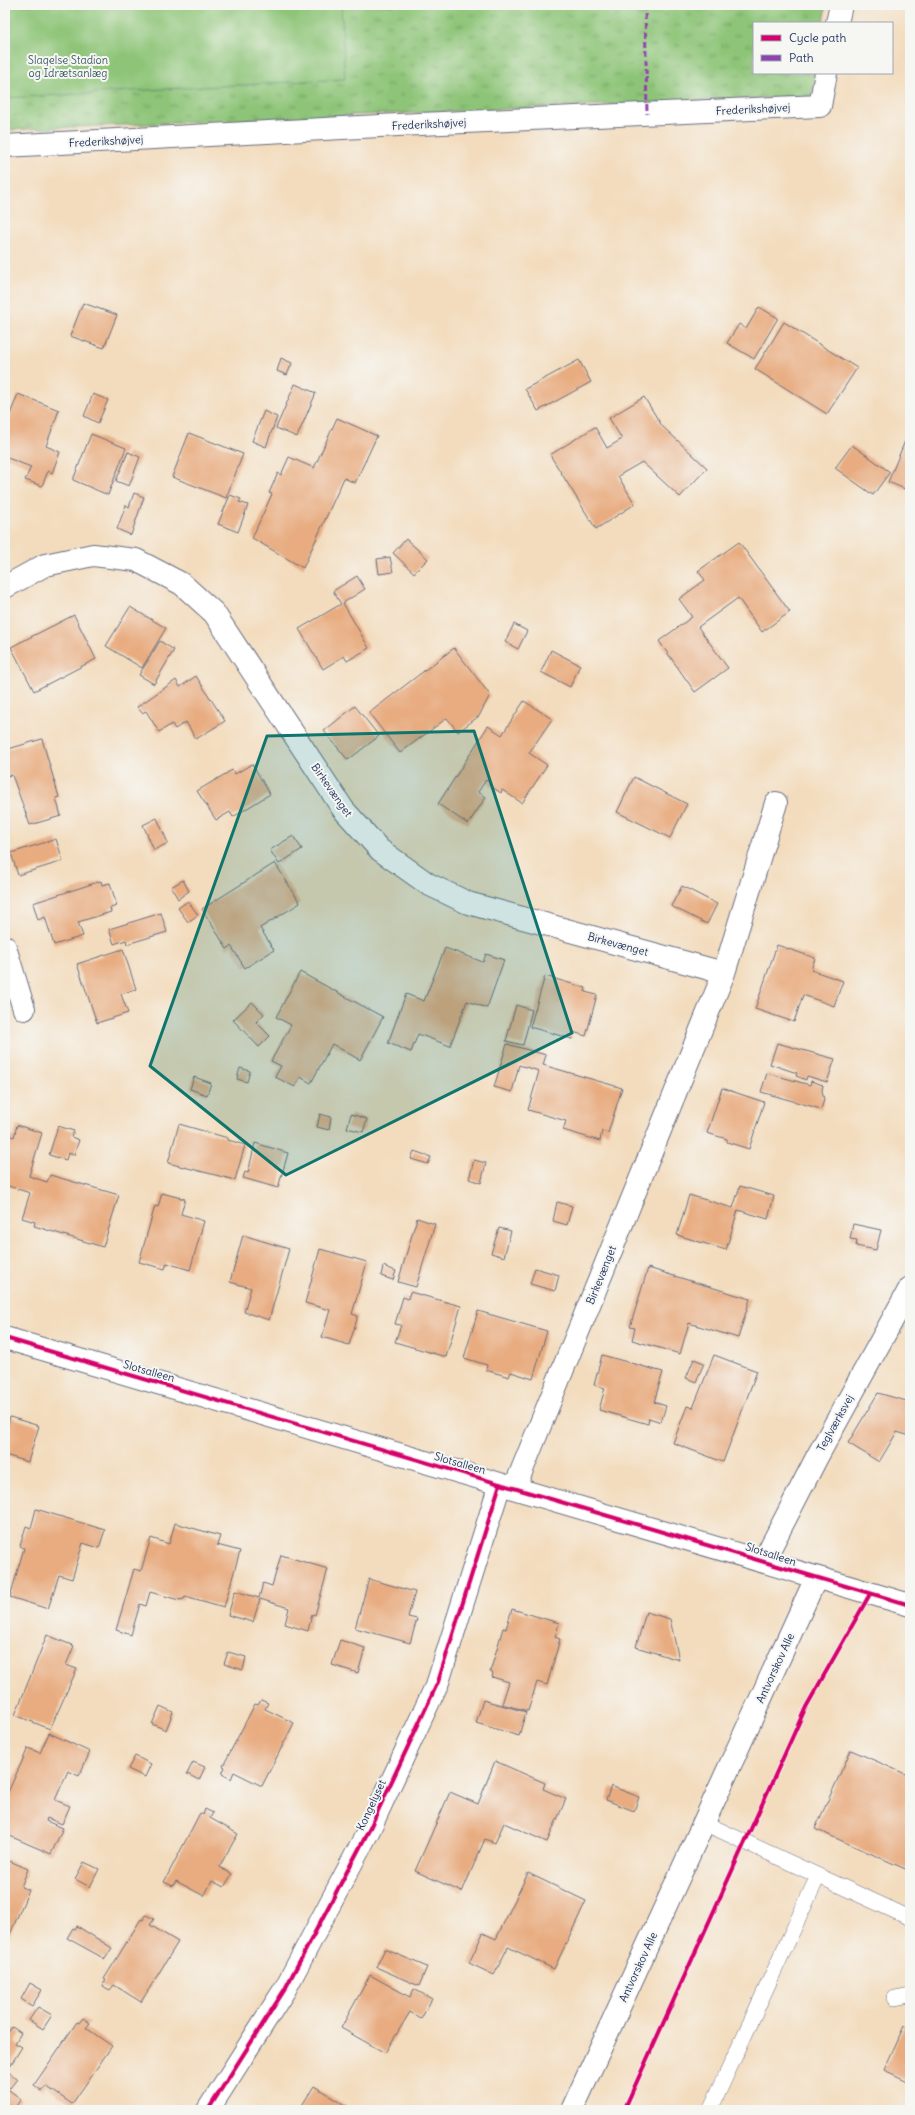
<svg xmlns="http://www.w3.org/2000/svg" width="915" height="2115" viewBox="0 0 915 2115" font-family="Delius,sans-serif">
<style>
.park{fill:url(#park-tufts);stroke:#547a6a}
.pitch{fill:#8dc477;stroke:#547a6a}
.building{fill:#e8ac80}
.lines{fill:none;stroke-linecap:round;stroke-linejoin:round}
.lane-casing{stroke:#676c7f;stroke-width:16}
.street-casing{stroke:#676c7f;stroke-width:24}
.secondary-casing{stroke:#676c7f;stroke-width:24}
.lane{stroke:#fff;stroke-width:15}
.street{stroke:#fff;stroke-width:22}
.secondary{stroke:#fff;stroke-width:22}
.quiet{stroke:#8e44ad;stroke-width:3;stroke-dasharray:6 3;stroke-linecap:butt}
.cycleway-casing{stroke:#f6f6f2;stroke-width:6}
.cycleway{stroke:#d6006c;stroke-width:4}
.marked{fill:#0f766e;fill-opacity:0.2;stroke:#0f766e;stroke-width:3;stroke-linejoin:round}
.labels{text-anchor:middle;stroke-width:4;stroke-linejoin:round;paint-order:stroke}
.park-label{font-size:11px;fill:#3d5c66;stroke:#f6f6f2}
.street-label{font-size:11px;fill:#1b2f5e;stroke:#f6f6f2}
</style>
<defs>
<pattern id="park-tufts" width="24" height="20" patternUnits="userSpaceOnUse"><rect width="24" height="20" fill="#8dc477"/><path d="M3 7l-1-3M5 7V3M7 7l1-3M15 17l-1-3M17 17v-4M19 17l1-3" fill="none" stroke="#72a065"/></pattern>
</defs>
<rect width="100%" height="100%" fill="#f6f6f2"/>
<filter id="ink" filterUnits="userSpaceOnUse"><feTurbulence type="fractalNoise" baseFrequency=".025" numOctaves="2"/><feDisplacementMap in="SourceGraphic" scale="8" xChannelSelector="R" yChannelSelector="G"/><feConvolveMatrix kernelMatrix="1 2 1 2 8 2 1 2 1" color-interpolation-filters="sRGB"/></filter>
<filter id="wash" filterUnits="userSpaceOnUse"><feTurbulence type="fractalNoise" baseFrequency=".012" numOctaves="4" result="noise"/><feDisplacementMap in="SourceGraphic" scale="16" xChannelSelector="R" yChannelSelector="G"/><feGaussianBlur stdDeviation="0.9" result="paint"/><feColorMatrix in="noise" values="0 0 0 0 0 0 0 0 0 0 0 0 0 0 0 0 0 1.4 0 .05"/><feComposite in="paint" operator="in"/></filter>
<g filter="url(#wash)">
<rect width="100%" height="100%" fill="#f3dcbd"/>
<path class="park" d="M5,5H826L823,23H754V73H815L812,96L5,130Z"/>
<path class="pitch" d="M5,5H341L345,79L5,98Z"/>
<g id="blocks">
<path class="building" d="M83,303L117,315L104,348L70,336Z
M759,307L778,318L754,359L727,343L739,324L746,329Z
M784,322L857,368L827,414L755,369Z
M281,358L292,363L287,375L277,371Z
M579,360L591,382L538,411L525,389Z
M295,384L316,393L297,437L276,428Z
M18,394L59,410L46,446L60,452L52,473L48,471L42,486L25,480L31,467L5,457V427Z
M93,394L108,400L98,423L84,416Z
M644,397L662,426L707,468L680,497L642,462L618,476L635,504L596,529L550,455L595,427L607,448L622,439L609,418Z
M264,411L277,417L266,447L252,441Z
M337,418L377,436L355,483L344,478L303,568L252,538L272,494L269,493L278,473L281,475L289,457L314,468Z
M910,429V491L888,482Z
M189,433L243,454L226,498L172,477Z
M91,434L126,448L108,495L73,480Z
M852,445L890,472L873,495L835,468Z
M128,452L140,457L129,486L116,481Z
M134,493L144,497L131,535L117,529L126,505L129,507Z
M230,495L241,499L239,502L248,505L238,532L218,524Z
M406,539L428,559L414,573L393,553Z
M739,542L790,612L762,632L738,598L698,627L728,668L695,692L659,641L692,617L679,599L705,580L698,571Z
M390,557L393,572L379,574L377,559Z
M357,576L365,589L343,603L369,648L347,661L344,656L323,669L299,629L341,604L333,591Z
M130,607L166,628L142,668L106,646Z
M74,615L96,659L34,691L11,647Z
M514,624L527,631L518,649L505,642Z
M160,641L174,650L154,684L139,675Z
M454,648L490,695L479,716L458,732L447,718L400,753L369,713Z
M551,650L580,665L570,687L541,672Z
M196,676L225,721L196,739L186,722L175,729L172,724L159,732L146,711L142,713L137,707L176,680L180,687Z
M524,701L552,719L529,753L547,765L522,803L502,790L501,793L489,785L490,783L486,780L478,792L486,797L468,824L438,804L488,726L502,735Z
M355,706L379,736L348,760L324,731Z
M42,739L59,797L56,798L61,816L30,825L12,775L7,776L5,750Z
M252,764L270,794L233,817L230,812L216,820L197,791L232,770L235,774Z
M634,777L687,804L670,838L617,812Z
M157,818L168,843L154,850L143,825Z
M293,836L302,849L279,864L270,850Z
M56,839L63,861L18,875L11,853Z
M275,863L300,903L260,928L274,950L245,968L231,946L227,949L202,909Z
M183,880L189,891L178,899L171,887Z
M101,881L102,885L110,883L117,906L110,908L111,912L78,922L83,936L54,945L45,917L38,920L33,903Z
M682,886L717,904L707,924L671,906Z
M188,901L198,915L188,922L178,908Z
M161,913L167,932L127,944L126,940L114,944L109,929Z
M777,945L815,958L811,970L843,981L834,1006L803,995L794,1022L755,1009Z
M445,948L483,962L486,954L504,960L487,1008L467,1001L450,1046L418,1034L411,1052L388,1043L406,994L424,1001Z
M123,949L136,989L121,994L128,1013L97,1023L77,964Z
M300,972L383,1017L360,1060L332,1044L311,1083L300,1077L295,1087L275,1077L281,1066L271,1061L291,1025L276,1017Z
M545,976L586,988L585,992L597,995L586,1036L573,1032L572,1039L530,1027Z
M252,1002L264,1014L256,1022L270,1036L259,1047L233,1020Z
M516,1005L532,1010L523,1045L506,1041Z
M777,1043L835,1059L827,1082L807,1076L806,1080L796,1076L797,1073L770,1064Z
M507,1044L546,1055L543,1065L622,1088L608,1133L602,1131L600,1141L563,1130L566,1121L528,1110L539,1071L519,1065L512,1092L494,1087Z
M240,1068L250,1071L247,1082L237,1079Z
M767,1073L810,1085L811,1081L823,1085L822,1090L824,1100L821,1109L761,1092Z
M194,1077L211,1083L207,1095L190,1089Z
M722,1088L764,1102L749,1149L727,1142V1139L707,1133Z
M320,1114L331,1117L329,1130L317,1127Z
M351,1114L367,1119L363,1132L347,1128Z
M179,1124L228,1138V1140L245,1145L235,1180L168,1163Z
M17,1125L42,1133L29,1176L47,1182L50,1175L119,1195L103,1247L34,1226L35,1222L22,1218L30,1193L5,1185V1134L14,1137Z
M58,1126L74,1131L71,1137L79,1140L74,1155L68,1153L66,1160L49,1155Z
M255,1143L288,1153L278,1188L243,1178L245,1172L248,1173Z
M414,1151L431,1157L428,1164L411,1159Z
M474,1160L486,1163L481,1183L469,1179Z
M740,1186L774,1196L768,1219L738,1210L726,1250L677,1235L689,1195L733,1208Z
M162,1193L185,1199L181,1214L204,1221L190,1270L167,1263L165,1269L139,1262L155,1206L158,1207Z
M557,1202L572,1206L567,1225L553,1221Z
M417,1218L435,1224L416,1287L398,1282Z
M853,1224L881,1230L876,1250L856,1246L857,1240L850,1239Z
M499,1228L511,1231L504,1257L491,1253Z
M243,1235L289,1249L269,1320L244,1312L251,1288L230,1282Z
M320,1249L367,1262L352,1314L358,1316L349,1345L322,1337L330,1310L305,1303Z
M383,1266L396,1271L393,1280L381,1276Z
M535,1268L559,1275L555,1291L530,1284Z
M648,1268L750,1299L738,1338L689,1323L680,1354L632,1340L635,1328L630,1327Z
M410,1292L461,1306L446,1357L395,1342L401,1325L395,1324L403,1297L408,1299Z
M478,1311L547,1331L533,1379L511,1372L509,1377L486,1370L487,1365L464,1358Z
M602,1355L663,1372L654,1402L666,1406L661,1422L649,1418L648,1424L599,1410L605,1388L594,1385Z
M714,1355L757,1371L723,1462L673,1443L687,1406L693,1408Z
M694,1359L704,1363L696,1382L686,1378Z
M878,1393L910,1402V1436L897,1432L879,1462L848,1443Z
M10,1417L39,1426L28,1462L5,1455V1434Z
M36,1509L105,1530L99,1548L83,1543L72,1579L59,1575L48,1609L10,1597L24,1548L20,1546L26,1526L31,1528Z
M175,1523L220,1536L217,1545L240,1551L224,1607L185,1596L184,1599L179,1600L150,1592L146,1606L140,1604L131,1635L116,1630L134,1569L141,1571L151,1538L169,1544Z
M281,1555L328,1569L315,1615L312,1614L308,1631L285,1624L289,1608L260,1599L253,1622L228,1615L235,1591L259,1598L263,1583L272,1586Z
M369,1579L415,1592L408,1617L417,1619L410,1643L355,1628Z
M512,1609L559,1623L555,1637L560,1639L547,1685L537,1682L528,1711L502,1704L509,1682L492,1677L493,1673L490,1672L503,1628L506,1629Z
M646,1612L670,1619L679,1660L636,1647Z
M47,1635L74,1646L66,1665L77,1669L50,1729L15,1715Z
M340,1640L365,1648L358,1673L332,1665Z
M228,1652L246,1657L243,1670L224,1664Z
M261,1700L268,1703L265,1709L294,1723L262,1786L234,1772L231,1779L222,1774L225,1767L223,1766L255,1704L258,1705Z
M483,1700L526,1712L519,1736L476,1723Z
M160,1706L173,1712L166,1730L152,1724Z
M49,1733L90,1752L79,1776L68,1771L55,1800L70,1806L62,1824L47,1818L46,1821L63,1828L51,1854L5,1834V1799L28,1748L40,1753Z
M851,1750L910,1776V1871L815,1829Z
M135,1756L151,1764L145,1777L128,1769Z
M495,1761L545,1783L543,1789L566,1799L547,1842L504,1823L495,1843L485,1839L462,1892L415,1871L450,1792L478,1804Z
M193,1762L205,1767L199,1780L187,1774Z
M611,1786L639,1797L634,1811L606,1800Z
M205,1809L213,1813L210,1818L238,1834L219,1867L232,1874L224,1887L212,1881L204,1896L176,1881L173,1886L164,1882L200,1813L203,1815Z
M5,1859L28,1869L21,1887L29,1890L5,1946Z
M84,1862L99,1869L90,1887L75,1879Z
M528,1873L586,1901L554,1969L508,1947L494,1975L469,1963L483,1933L496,1939Z
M146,1915L154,1919L150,1925L178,1942L141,2002L114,1985L110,1990L102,1986L106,1980L104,1979L141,1919L143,1920Z
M77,1926L112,1948L105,1959L67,1938L73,1928L75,1929Z
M385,1949L427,1967L419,1986L376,1967Z
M370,1975L410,1997L414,1989L432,1999L421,2019L410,2012L385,2053L341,2028Z
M30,1983L42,1990L32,2006L21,1999Z
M38,2007L52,2015L43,2029L29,2020Z
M83,2018L90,2023L86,2028L112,2046L72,2104L46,2086L42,2091L34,2085L77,2022L79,2023Z
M904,2026L910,2029V2082L884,2070Z
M12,2027L21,2033L15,2043L22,2047L8,2069L5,2067V2037Z
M9,2072L17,2079L10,2088L5,2084V2077Z
M314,2086L348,2107L345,2110H299Z
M5,2087L21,2099L14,2109L5,2102Z"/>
</g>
</g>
<g filter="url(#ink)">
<use href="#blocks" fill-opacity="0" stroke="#676c7f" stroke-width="1"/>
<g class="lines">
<g class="lane-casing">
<path id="lane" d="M704,1823L910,1918
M895,1998L910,1995
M710,2110L818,1876"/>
</g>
<g class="street-casing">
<path id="street" d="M837,23L841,5
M5,146L398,125L820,106L826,73
M5,587L45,565L93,555L136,560L182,584L214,613L343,809L380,850L428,884L468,903L724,973
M5,947L24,1009
M515,1487L724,973L776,803
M764,1560L817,1457L910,1288"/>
</g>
<g class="secondary-casing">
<path id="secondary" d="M5,1338L910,1605
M208,2110L285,1989L369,1830L438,1682L500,1484
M572,2110L816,1578"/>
</g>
<use href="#lane" class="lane"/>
<use href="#street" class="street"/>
<use href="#secondary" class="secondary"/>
<path class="quiet" d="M645,5L647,114
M5,582L6,585"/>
<g class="cycleway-casing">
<path id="cycleway" d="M5,1338L910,1605
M208,2110L285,1989L369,1830L438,1682L500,1484
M624,2110L806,1707L870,1594"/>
</g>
<use href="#cycleway" class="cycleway"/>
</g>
</g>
<path class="marked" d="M474,731L572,1033L286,1175L150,1066L267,736Z"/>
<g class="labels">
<g class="park-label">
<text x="68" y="64">Slagelse Stadion<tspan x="68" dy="13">og Idrætsanlæg</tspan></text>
</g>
<g class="street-label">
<text transform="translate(753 109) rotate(-3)" y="4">Frederikshøjvej</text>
<text transform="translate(429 124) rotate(-3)" y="4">Frederikshøjvej</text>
<text transform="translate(106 141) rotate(-3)" y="4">Frederikshøjvej</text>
<text transform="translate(332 790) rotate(55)" y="4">Birkevænget</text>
<text transform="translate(618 944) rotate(15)" y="4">Birkevænget</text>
<text transform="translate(601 1275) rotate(-68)" y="4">Birkevænget</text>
<text transform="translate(149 1371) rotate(16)" y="4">Slotsalleen</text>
<text transform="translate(835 1423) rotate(-61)" y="4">Teglværksvej</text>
<text transform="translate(460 1463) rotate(16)" y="4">Slotsalleen</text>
<text transform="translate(771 1554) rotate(18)" y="4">Slotsalleen</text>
<text transform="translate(775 1668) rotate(-65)" y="4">Antvorskov Alle</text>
<text transform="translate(371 1805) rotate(-65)" y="4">Kongelyset</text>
<text transform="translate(638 1967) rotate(-65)" y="4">Antvorskov Alle</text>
</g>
</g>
<rect width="915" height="2115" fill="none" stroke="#f6f6f2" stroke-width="20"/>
<rect x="753" y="22" width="140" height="52" fill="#f6f6f2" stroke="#9ea6b7"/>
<rect x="761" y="35" width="20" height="6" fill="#d6006c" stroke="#9ea6b7"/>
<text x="789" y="42" font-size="12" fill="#1b2f5e">Cycle path</text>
<rect x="761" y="55" width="20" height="6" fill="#8e44ad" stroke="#9ea6b7"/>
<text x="789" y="62" font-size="12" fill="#1b2f5e">Path</text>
</svg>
